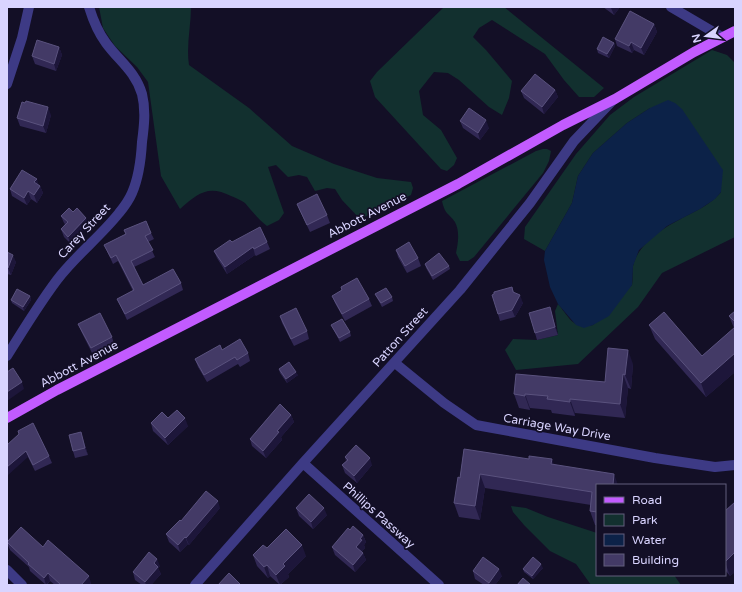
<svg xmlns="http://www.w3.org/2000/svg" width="742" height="592" viewBox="0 0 742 592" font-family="'Varela Round',sans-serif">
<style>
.green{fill:#12302f}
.water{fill:#0c2248}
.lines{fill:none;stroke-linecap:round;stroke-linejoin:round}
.minor{stroke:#3d3a85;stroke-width:10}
.major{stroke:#c25bff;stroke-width:10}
.wall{fill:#312854}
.shaded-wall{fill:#1d163a}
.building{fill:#433a66;stroke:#5a527e}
.labels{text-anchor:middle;stroke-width:3.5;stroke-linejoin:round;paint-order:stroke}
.street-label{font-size:12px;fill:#d9d4ff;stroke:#130f26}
</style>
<rect width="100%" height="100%" fill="#130f26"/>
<path class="green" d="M99,7H191C191,26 186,46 189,65L249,108L292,146L334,164L377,178L411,182L413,188L411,195L360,219L342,200L335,189L327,188L315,191L307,177L299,175L288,177L276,165L268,167L284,213L279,220L267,226C258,219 252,211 245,203C241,200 236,198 231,196C208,184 197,194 180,209L161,176L148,82L137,67L115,46L103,28Z
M444,7H504L604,88L594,97H579L564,80L545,54L492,20L479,28L473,37L486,50L512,81L509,98L502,115L489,107L459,80L448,73L434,72L419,91L423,115L441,130L457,158L454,165L447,171L441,169L375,97L370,81L377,72Z
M712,50L727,55L735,63V237L662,273L638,307L578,364L516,370L505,350L513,339L537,340L558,335L555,311L558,304C569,317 573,330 593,325L632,285C633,279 632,272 633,266C639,241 667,226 688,215C700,209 712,203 721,192L650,108L627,123L593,153L578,176L572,203L545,251L524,239L525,227L576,154L610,115L634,97Z
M543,149H547L551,151L549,161L543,173L474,257L468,261H460L456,253C458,243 460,232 455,222C449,213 445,215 442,201L536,151Z
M511,506L526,508L548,517L597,533V575H674L681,585H591L576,564L550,551L524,525L513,512Z"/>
<path class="water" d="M668,100L675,103L682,109L723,170L721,192L715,199L700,209L667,226L639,250L633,266L632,285L609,316L593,325L584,328L576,325L558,304L550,287L544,260L545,251L572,203L578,176L593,153L627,123L650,108Z"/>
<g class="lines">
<path class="minor" d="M671,7L722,37
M7,84L22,38L29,7
M7,356C23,330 39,304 57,280C75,256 100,237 119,213C124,207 129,200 132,193C139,177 141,160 142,142C144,127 146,110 142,94C135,71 119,61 106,43C97,31 93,20 89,7
M395,363L444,403L476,425L655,458L715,467L735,465
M303,463L439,585
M7,570L22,585
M195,585L303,463L460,290L530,203L574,141L613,100"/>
<path class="major" d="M7,418L57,390L458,184L563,125L615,99L694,52L735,31"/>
</g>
<path class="wall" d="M603,7H620L614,15Z
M654,24L657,32L644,55L634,50L632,53L617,46L615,39Z
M614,43L615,46L609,58L598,53L597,49Z
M59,47L62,55L56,71L35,64L32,56Z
M555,90L558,97L544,114L524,98L521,91Z
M51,115L46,133L20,126L17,118Z
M460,121L489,128L480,140L463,128Z
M39,185L40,186L43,193L37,203L31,199L27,205L12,196L10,189Z
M297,204L327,215L330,223L310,232L300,211Z
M61,216L89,225L71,244L64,237L61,229L65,224L64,223Z
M124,230L151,233L154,239L148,242L155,257L134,267L143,285L181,283L183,290L127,320L120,305L117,299L133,291L118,261L113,264L107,251L104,245L126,234Z
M267,242L270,249L256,256L255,255L227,274L217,258L214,251Z
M396,250L418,258L421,266L407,273L398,257Z
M7,252L16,262L11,275L7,274Z
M425,264L449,266L450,269L433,280L426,268Z
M341,287L369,299L372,306L345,321L335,303L332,296L342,290Z
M512,287L514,292L523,303L515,317L500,321L498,314Z
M375,294L392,297L393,301L382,307L377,298Z
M30,296L31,300L24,311L12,303L11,300Z
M735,311V372L706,397L655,339L649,325L702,356L734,328L729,316Z
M552,315L558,335L537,340L535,333Z
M280,316L307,331L309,339L294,346L282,323Z
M78,324L112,337L114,344L93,355L81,331Z
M331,325L350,332L351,336L340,342Z
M222,350L248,353L250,361L240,367L238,364L207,382L198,367L195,359Z
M633,364L631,389L628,388L625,418L575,413V416L552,413L551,410L530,408V410L519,408L514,394L605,382Z
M279,369L298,375L287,383L280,373Z
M291,415L294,422L281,437L282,440L266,458L252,446L250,439Z
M168,418L188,426L168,445L153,431L151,423Z
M18,431L49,456L52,463L35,471L28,457Z
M83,439L88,455L75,458L73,451Z
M464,449L554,465L597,485V525H595L590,511L591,505L485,488L480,520L459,517L454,503L460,478Z
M345,457L372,465L357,483L345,473L342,465L346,461Z
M735,502V572L730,576L725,570V511Z
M220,508L189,545L188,544L180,552L169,542L166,534L181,521Z
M296,508L327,515L313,529L299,516Z
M350,530L363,535L366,542L364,545L365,548L362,551L366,560L355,572L335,555L332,547Z
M7,543L43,547L91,583L90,585H55L50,581L47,585H46L30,571L29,567L10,550Z
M267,548L306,556L288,574L289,577L280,585L270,576L268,578L257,566L253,555Z
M160,566L158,568L161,574L151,585H142L135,580L133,572Z
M543,568L533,579L524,572L523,569Z
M473,571L502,576L495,585H484L475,579Z"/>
<path class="shaded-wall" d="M612,7H620L614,15L611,8Z
M654,24L657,32L644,55L641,48Z
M631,42L634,50L632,53L629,46Z
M614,43L615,46L609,58L607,54Z
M59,47L62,55L56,71L54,64Z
M555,90L558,97L544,114L542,107Z
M48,107L51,115L46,133L43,126Z
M486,120L489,128L480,140L478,133Z
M37,179L39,186L34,182Z
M40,186L43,193L37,203L34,195Z
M28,191L31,199L27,205L24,198Z
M86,218L89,225L71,244L68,237Z
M253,247L255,255L227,274L225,267Z
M13,255L16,262L11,275L8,268Z
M520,295L523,303L515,317L512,310Z
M30,296L31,300L24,311L23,307Z
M550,307L552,315L558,335L555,327Z
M628,350L633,364L631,389L625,375Z
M735,353V372L706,397L701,383Z
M296,372L298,375L287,383L286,379Z
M623,374L628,388L625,418L620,404Z
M22,382L24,389L7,401V392Z
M525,394L530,408V410L525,396Z
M570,399L575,413V416L570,402Z
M291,415L294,422L281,437L282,440L266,458L263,451L277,431Z
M185,418L188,426L168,445L165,438Z
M81,432L83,439L88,455L85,448Z
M26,451L28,457L7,476V467Z
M370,458L372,465L357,483L354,476Z
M552,459L557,473L551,464Z
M480,474L485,488L480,520L475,506Z
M614,474L618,485H613Z
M218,501L220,508L189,545L186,538Z
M324,508L327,515L313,529L311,522Z
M363,535L366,542L364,545L365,548L359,554L356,547L360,539Z
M185,537L188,544L180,552L178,545Z
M302,545L306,556L288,574L289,577L280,585L276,575L283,564Z
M363,553L366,560L355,572L353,565Z
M734,553L735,572L730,576L725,562Z
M157,559L160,566L158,568L161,574L151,585H146L145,582L154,563Z
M541,564L543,568L533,579L532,576Z
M267,565L270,576L268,578L264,567Z
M499,569L502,576L495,585H490L489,583Z
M48,573L50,581L46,585L44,578Z
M89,576L91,583L90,585H81Z"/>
<path class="building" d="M630,11L654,24L641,48L631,42L629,46L615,39Z
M603,37L614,43L607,54L597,49Z
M37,40L59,47L54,64L32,56Z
M535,74L555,90L542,107L521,91Z
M26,101L48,107L43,126L17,118L22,102L25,103Z
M469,108L486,120L478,133L460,121Z
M22,170L37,179L34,182L40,186L34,195L28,191L24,198L10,189Z
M317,194L327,215L307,225L297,204Z
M69,208L73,212L77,208L86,218L68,237L61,229L68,222L61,216Z
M146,221L151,233L145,236L153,250L131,261L143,285L173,269L181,283L125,314L117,299L134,290L116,255L111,258L104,245L126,234L124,230Z
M260,227L267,242L254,249L253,247L225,267L214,251L230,240L232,242Z
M409,242L418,258L405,266L396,250Z
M7,252L13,255L8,268L7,267Z
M439,253L449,266L432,276L425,264Z
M357,278L369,299L342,314L332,296L342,290L341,287Z
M512,287L513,292L520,295L512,310L498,314L492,295L494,294V292Z
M386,288L392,297L381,303L375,294Z
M17,289L30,296L23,307L11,300Z
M550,307L555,327L535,333L529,313Z
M296,308L307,331L291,339L280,316Z
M735,311V322L729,316Z
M664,312L702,356L735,327V353L701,383L649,325Z
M100,313L112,337L91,348L78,324Z
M342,319L350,332L339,338L331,325Z
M240,339L248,353L237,360L235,357L204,375L195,359L220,345L222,350Z
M608,348L628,350L625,375L623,374L620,404L570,399V402L547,399L548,396L525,394V396L514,394L516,374L605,382Z
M289,362L296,372L286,379L279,369Z
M13,368L22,382L7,392V372Z
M280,404L291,415L277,431L279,432L263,451L250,439Z
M177,410L185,418L165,438L151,423L162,412L168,418Z
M33,423L49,456L33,465L26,451L7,467V445L19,434L18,431Z
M81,432L85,448L73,451L69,435Z
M356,445L370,458L354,476L342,465L348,460L345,457Z
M464,449L529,459V456L552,459L551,464L614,474L613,485H597V512L590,511L592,492L480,474L475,506L454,503L458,477L460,478Z
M206,491L218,501L186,538L185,537L178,545L166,534L180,520L181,521Z
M309,494L324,508L311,522L296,508Z
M735,502V554L734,553L725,562V511Z
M353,526L363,535L360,539L362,540L356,547L363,553L353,565L332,547L348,528L350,530Z
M21,527L43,547L48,540L89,576L81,585H61L48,573L44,578L28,564L29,563L7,542Z
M286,529L302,545L283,564L285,566L276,575L267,565L264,567L253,555L263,545L267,548Z
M149,552L157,559L154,563L158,567L145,582L133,572Z
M483,557L499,569L489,583L473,571Z
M533,557L541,564L532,576L523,569Z
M229,573L241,585H218Z
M523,578L531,585H517Z"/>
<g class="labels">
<g class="street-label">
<text transform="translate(367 215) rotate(-27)" y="4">Abbott Avenue</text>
<text transform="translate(84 231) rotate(-47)" y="4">Carey Street</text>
<text transform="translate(400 337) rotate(-48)" y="4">Patton Street</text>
<text transform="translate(79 364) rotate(-28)" y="4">Abbott Avenue</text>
<text transform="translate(557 427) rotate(10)" y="4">Carriage Way Drive</text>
<text transform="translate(379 515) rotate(42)" y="4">Phillips Passway</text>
</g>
</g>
<rect width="742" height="592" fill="none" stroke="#d9d4ff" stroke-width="16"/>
<rect x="596" y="484" width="130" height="92" fill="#130f26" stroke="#625e7d"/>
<rect x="604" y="497" width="20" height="6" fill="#c25bff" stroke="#625e7d"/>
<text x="632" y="504" font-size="12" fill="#d9d4ff">Road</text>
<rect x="604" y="514" width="20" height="12" fill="#12302f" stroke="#625e7d"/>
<text x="632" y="524" font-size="12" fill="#d9d4ff">Park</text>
<rect x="604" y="534" width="20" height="12" fill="#0c2248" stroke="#625e7d"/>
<text x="632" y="544" font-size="12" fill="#d9d4ff">Water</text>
<rect x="604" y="554" width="20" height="12" fill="#433a66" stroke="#625e7d"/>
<text x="632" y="564" font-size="12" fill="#d9d4ff">Building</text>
<g transform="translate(706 36) rotate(256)" stroke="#130f26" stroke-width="3" paint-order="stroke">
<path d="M0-3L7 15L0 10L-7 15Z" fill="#d9d4ff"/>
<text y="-6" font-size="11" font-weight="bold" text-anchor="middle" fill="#d9d4ff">N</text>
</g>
</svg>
